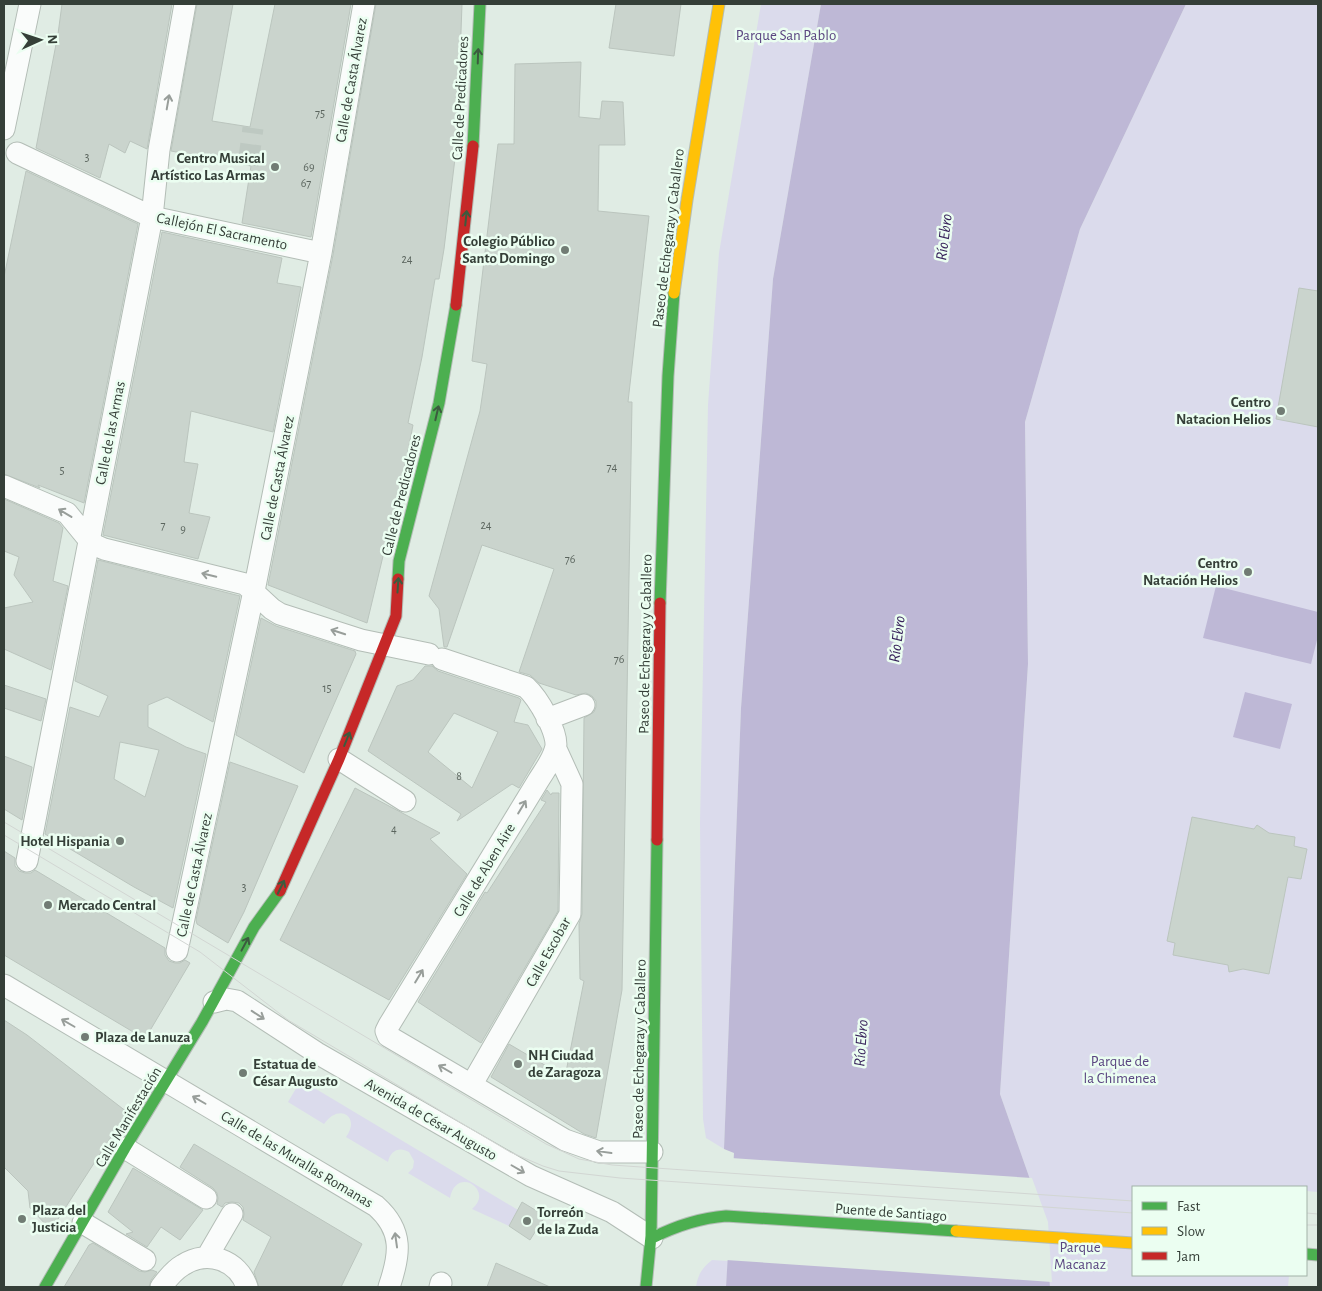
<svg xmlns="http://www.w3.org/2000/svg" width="1322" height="1291" viewBox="0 0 1322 1291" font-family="'Alegreya Sans',sans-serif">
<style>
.green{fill:#dbdbec}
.water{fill:#beb8d6}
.pier{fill:#e0ece4}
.building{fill:#cad4cd;stroke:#bbc5be;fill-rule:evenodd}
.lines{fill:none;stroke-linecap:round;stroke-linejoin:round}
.street-tunnel{stroke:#bec9c2;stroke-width:21;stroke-dasharray:21 11;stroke-linecap:butt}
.street-casing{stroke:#b3bdb6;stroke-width:23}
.fast-casing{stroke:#b3bdb6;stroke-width:13}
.slow-casing{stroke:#b3bdb6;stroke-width:13}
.jam-casing{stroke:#b3bdb6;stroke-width:13}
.street{stroke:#fafcfb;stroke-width:21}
.fast{stroke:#4caf50;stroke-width:11}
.slow{stroke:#ffc107;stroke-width:11}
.jam{stroke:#c62828;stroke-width:11}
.tram{stroke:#d2d6d3;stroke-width:1}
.oneway{stroke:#3b5b3e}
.oneway2{stroke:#989e9a}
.poi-dot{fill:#717c74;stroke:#ebfef1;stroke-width:2}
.labels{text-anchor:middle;stroke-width:5;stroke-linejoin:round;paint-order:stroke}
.number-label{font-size:12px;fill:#5b655e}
.park-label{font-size:15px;fill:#5a4581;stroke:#ebfef1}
.street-label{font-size:15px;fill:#353f38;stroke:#ebfef1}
.poi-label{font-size:15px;font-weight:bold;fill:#353f38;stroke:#ebfef1;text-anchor:start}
.water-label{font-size:16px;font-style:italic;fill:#37225b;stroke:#ebfef1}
</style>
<rect width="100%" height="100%" fill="#e0ece4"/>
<path class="green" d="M761,4H821L773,279L741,708L724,1149L706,1138L703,1119L700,823L708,405L719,253Z
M1186,4H1318V1192L1306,1191V1187H1133V1275H1289L1288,1287H1050L1045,1222L1000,1094L1028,664L1025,422L1080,229Z
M301,1080L518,1210L509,1226L472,1209C495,1190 456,1165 450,1198L408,1173L413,1168L414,1161L409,1152C399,1146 390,1151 388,1162L346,1137C361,1117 339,1102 324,1124L288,1102Z
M712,1260L728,1261L726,1287H696C698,1274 702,1268 712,1260Z"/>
<path class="water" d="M821,4H1186L1080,229L1025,422L1028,664L1000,1094L1045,1222L1050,1287H726L734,1153L724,1149L741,708L773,279Z
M1216,586L1318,612V636L1311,664L1203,638Z
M1245,692L1292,704L1280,749L1233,737Z"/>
<path class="pier" d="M731,1158L1032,1178L1048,1222L1052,1282L726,1260Z"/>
<path class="building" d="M62,4H172L147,149L130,141L125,153L109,144L100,178L36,148L58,34Z
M197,4H233L212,121L250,127L275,4H351L311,237L242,223L251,166L171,151Z
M376,4H462L457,142L444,249L439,279H435L422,357L408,423L413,425L407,456L367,623L268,585L333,255Z
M616,4H681L674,56L609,48Z
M581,62L579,117L600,119L602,101L623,102L625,145H599L598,211L649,216L628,402H632L622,990L596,1138L584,1134L491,1077L509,1044L565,1077L584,981L580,979L579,924L582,914L584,718L594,712L596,707V701L592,696L586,693L576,695L539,683L530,675L519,672L554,569L482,545L447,647H444L439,609L429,596L480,411L487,364L472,361L498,144H514L515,64Z
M26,171L138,224L84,503L38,485L40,488L4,474V277Z
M162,232L282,258L277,283L301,287L273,432L191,411L184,462L198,464L189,513L210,517L198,559L103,535Z
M1299,288L1318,291V427L1276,419Z
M4,499L59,523L63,528L53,581L68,586L51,670L4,649V608L33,602L14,575L19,557L4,551Z
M98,560L240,596L213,722L167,697L148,705V727L186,747L206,754L173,908L134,887L45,834L70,707L99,717L108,696L75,681ZM120,742L159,750L145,797L114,779Z
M261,618L276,626L355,651L356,654L304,773L236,735Z
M425,666H432L438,671L519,698L521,700L514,722L528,725L542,749L519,788L512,784L457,821L461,814L368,751L397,686L413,680ZM454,713L498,732L472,788L428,752Z
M4,685L46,699L41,721L4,708Z
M4,756L32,767L22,820L4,809Z
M230,762L298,786L244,912L228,943L197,924L196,920Z
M355,788L440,833L430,839L467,874L389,1000L280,940Z
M547,790L551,795L552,793H559L558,911L481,1043L418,1002L485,892L487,893L546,802L541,800Z
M1192,817L1254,829L1257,825L1269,833L1295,837L1294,846L1307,849L1301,879L1288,877L1269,974L1243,969L1229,972L1228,965L1173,955L1175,943L1167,941Z
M4,851L15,858V866L19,871L25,873H31L35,870L165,948V955L169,961L175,963H180L185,960L190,963L145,1039L4,955Z
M4,1020L27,1035L127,1112L51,1230L30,1208L28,1191L4,1167Z
M194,1144L362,1244L341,1287H259L254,1272L271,1237L243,1220L244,1214L243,1207L239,1203L232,1202L225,1203L222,1207L217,1204L218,1198L217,1193L213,1188L180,1167Z
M133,1168L203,1210L180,1240L161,1227L147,1247L126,1234L133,1232L108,1212Z
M522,1202L545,1216L530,1240L509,1226Z
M93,1243L139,1271L145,1272L152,1270L157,1272L151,1280L149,1287H64L89,1245Z
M496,1263L550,1287H487Z"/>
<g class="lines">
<path class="street-tunnel" d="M248,165L253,128"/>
<g class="street-casing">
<path id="street" d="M4,129L30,4
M17,153L152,217L321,253
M4,486L67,513L85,535L95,545L104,549L245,584L272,609L280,614L361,640L429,654
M442,659L526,687C537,697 561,735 555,750C552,761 544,771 538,781L389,1025L386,1031L388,1036L565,1140L599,1152H652
M547,719L584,705
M339,759L405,801
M27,861L152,217L159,150L185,4
M177,951L254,591L321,253L364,4
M4,985L376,1206C404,1231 400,1255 389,1287
M214,1002L226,999L237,1001L317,1053L531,1176L612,1212L652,1238
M472,1084L570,914L572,784L556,749
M125,1148L206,1198
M83,1223L145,1260
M207,1257L232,1214
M161,1287C167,1279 174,1270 183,1265C208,1249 238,1260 247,1287
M440,1287L441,1283"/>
</g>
<g class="fast-casing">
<path id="fast" d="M473,146L480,4
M398,579L399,561L439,403L456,305
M660,603L668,376L674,293
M652,1238C676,1226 699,1218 726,1216L956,1231
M1306,1254L1318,1255
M45,1287L125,1148L202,1022L254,927L280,891
M646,1287L651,1236L657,840"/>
</g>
<g class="slow-casing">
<path id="slow" d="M674,293L687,200L719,4
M956,1231L1133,1243"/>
</g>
<g class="jam-casing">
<path id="jam" d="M456,305L473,146
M657,840L660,603
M280,891L339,759L396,616L398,579"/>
</g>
<use href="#street" class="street"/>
<use href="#fast" class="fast"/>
<use href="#slow" class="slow"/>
<use href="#jam" class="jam"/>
<path class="tram" d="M4,822L546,1144L579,1159L612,1165L1133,1201
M4,835L200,952L288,1020L510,1152L543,1166L559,1171L620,1178L1133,1213
M1306,1213L1318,1214
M1306,1225H1318"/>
</g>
<defs><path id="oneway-shaft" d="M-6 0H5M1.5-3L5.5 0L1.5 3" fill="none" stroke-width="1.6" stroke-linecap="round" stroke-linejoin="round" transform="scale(1.25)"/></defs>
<g class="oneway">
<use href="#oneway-shaft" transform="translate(478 56) rotate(-88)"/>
<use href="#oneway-shaft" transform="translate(466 218) rotate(-84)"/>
<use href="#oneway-shaft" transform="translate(437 413) rotate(-77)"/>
<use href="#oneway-shaft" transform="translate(398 585) rotate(-86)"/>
<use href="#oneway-shaft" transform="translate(347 739) rotate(-68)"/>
<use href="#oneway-shaft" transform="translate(281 887) rotate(-64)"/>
<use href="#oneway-shaft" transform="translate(245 944) rotate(-62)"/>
</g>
<g class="oneway2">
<use href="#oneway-shaft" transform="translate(168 102) rotate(-80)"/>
<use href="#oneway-shaft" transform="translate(65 513) rotate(-149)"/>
<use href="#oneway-shaft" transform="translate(209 575) rotate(-166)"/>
<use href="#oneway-shaft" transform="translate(338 632) rotate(-162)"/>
<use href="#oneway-shaft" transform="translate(522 807) rotate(-59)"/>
<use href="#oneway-shaft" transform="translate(419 976) rotate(-59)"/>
<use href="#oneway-shaft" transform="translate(258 1015) rotate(33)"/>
<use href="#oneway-shaft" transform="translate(68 1023) rotate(-150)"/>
<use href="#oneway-shaft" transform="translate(445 1069) rotate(-150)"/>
<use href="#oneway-shaft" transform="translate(199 1100) rotate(-150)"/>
<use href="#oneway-shaft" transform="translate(604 1152) rotate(-172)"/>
<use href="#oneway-shaft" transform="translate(518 1169) rotate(30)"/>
<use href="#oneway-shaft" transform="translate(396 1240) rotate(-98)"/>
</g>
<g class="poi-dot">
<circle cx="275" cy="167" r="5"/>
<circle cx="565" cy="250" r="5"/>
<circle cx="1281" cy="411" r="5"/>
<circle cx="1248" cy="572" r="5"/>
<circle cx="120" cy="841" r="5"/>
<circle cx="48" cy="905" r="5"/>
<circle cx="85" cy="1037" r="5"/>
<circle cx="518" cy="1064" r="5"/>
<circle cx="243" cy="1073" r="5"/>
<circle cx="22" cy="1219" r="5"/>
<circle cx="527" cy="1221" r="5"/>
</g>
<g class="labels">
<g class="number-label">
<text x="320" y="117">75</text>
<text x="87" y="161">3</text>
<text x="309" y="171">69</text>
<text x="306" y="187">67</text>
<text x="407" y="263">24</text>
<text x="612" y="471">74</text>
<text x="62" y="474">5</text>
<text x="163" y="529">7</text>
<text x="486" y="529">24</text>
<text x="183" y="533">9</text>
<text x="570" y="563">76</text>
<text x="619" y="663">76</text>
<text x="327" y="692">15</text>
<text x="459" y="780">8</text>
<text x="394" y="833">4</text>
<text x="244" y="891">3</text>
</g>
<g class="park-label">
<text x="786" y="40">Parque San Pablo</text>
<text x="1120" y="1066">Parque de<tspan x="1120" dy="17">la Chimenea</tspan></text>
<text x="1080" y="1252">Parque<tspan x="1080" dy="17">Macanaz</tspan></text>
</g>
<g class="street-label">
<text transform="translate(351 80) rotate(-80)" y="5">Calle de Casta Álvarez</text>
<text transform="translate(460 98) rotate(-87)" y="5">Calle de Predicadores</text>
<text transform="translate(222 231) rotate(12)" y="5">Callejón El Sacramento</text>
<text transform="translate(668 238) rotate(-83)" y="5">Paseo de Echegaray y Caballero</text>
<text transform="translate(110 433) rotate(-79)" y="5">Calle de las Armas</text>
<text transform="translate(277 478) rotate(-79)" y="5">Calle de Casta Álvarez</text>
<text transform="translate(401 495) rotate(-76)" y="5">Calle de Predicadores</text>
<text transform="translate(645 644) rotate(-89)" y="5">Paseo de Echegaray y Caballero</text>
<text transform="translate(484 870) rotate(-59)" y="5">Calle de Aben Aire</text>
<text transform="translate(194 875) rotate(-78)" y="5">Calle de Casta Álvarez</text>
<text transform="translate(548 952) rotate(-61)" y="5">Calle Escobar</text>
<text transform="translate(639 1049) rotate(-89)" y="5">Paseo de Echegaray y Caballero</text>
<text transform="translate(128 1117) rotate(-59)" y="5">Calle Manifestación</text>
<text transform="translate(431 1119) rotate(30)" y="5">Avenida de César Augusto</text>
<text transform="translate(297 1159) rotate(31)" y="5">Calle de las Murallas Romanas</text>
<text transform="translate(891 1212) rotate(4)" y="5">Puente de Santiago</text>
</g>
<g class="poi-label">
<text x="265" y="163" text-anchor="end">Centro Musical<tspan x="265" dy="17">Artístico Las Armas</tspan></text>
<text x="555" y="246" text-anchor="end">Colegio Público<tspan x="555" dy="17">Santo Domingo</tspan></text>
<text x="1271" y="407" text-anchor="end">Centro<tspan x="1271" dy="17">Natacion Helios</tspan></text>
<text x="1238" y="568" text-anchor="end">Centro<tspan x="1238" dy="17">Natación Helios</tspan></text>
<text x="110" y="846" text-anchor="end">Hotel Hispania</text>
<text x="58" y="910">Mercado Central</text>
<text x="95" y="1042">Plaza de Lanuza</text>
<text x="528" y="1060">NH Ciudad<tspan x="528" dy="17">de Zaragoza</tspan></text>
<text x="253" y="1069">Estatua de<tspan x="253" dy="17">César Augusto</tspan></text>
<text x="32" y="1215">Plaza del<tspan x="32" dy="17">Justicia</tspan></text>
<text x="537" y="1217">Torreón<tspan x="537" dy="17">de la Zuda</tspan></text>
</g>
<g class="water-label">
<text transform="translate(943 237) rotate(-83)" y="6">Río Ebro</text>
<text transform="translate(896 639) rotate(-83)" y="6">Río Ebro</text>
<text transform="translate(860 1043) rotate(-86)" y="6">Río Ebro</text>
</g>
</g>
<rect width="1322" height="1291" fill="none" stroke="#353f38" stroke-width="10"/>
<rect x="1132" y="1186" width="175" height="90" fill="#ebfef1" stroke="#a2b2a7"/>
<rect x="1142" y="1202" width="25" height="8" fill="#4caf50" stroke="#a2b2a7"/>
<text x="1177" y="1211" font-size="15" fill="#353f38">Fast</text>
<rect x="1142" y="1227" width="25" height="8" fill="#ffc107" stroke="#a2b2a7"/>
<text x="1177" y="1236" font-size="15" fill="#353f38">Slow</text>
<rect x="1142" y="1252" width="25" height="8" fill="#c62828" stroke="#a2b2a7"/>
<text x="1177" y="1261" font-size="15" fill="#353f38">Jam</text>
<g transform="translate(40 40) rotate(87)" stroke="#ebfef1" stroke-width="4" paint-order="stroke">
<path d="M0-4L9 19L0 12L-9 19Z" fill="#353f38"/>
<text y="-8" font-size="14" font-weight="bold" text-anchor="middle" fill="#353f38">N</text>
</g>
</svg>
